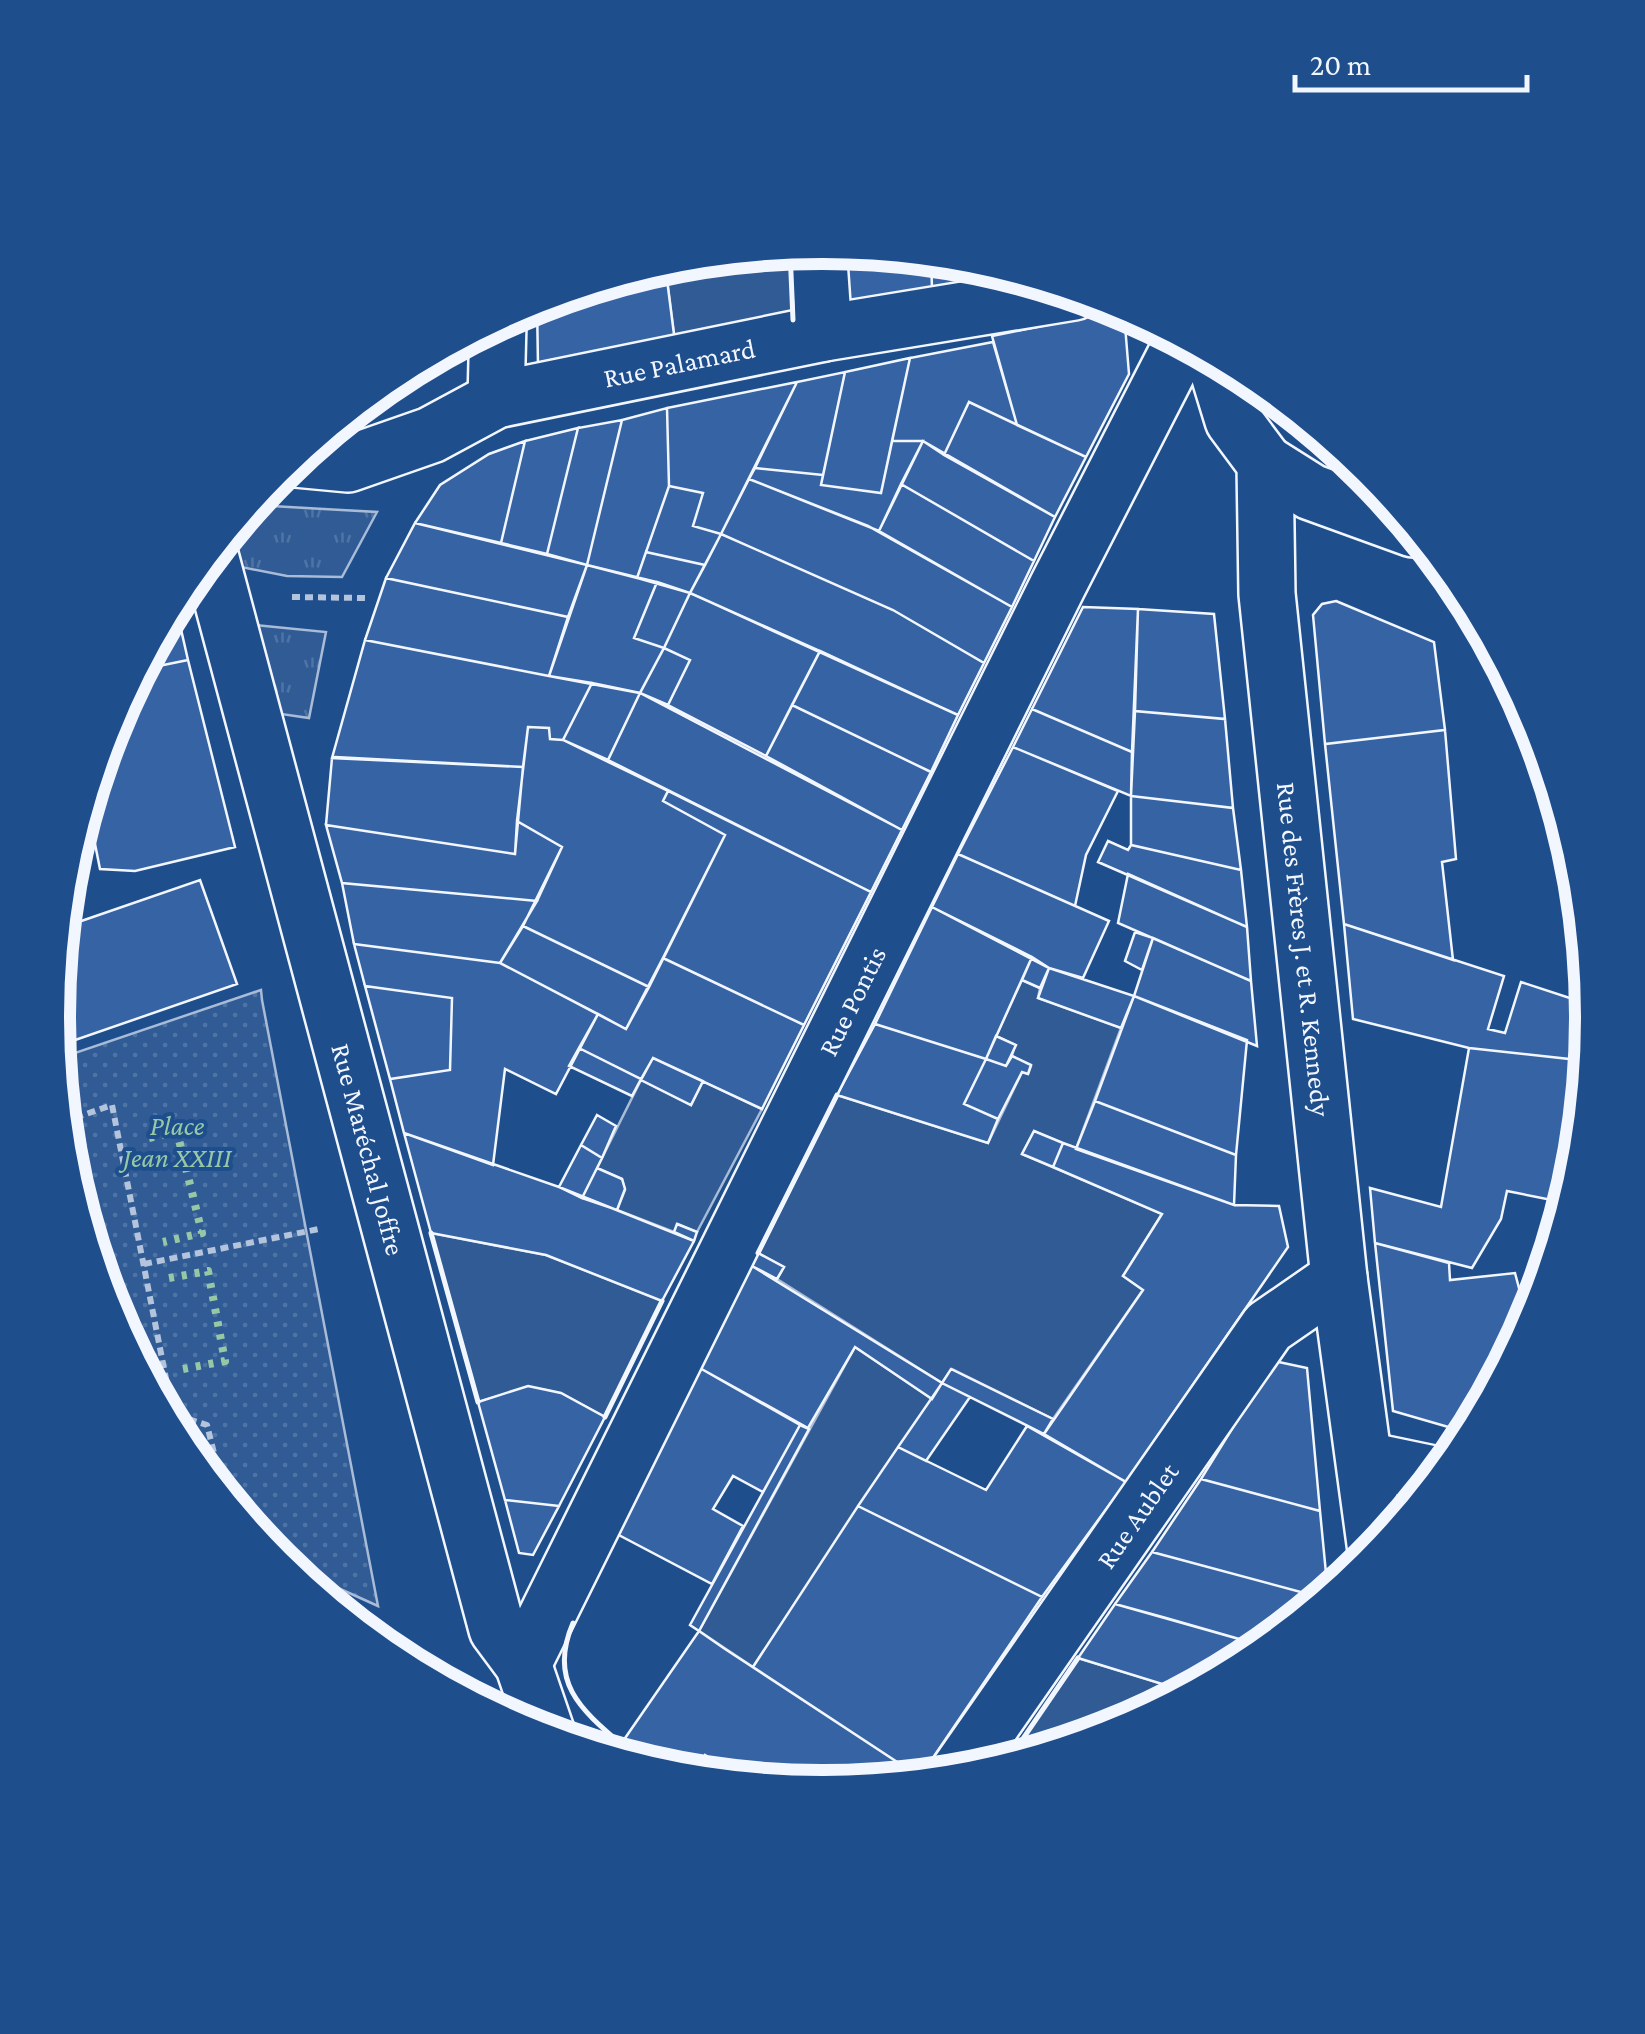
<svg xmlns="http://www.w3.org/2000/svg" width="1645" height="2034" viewBox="0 0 1645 2034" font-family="'Crimson Pro',serif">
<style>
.grass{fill:url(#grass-tufts);stroke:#a8bbd7;stroke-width:2.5}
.park{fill:url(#park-dots);stroke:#a8bbd7;stroke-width:2.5}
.garden{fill:#305b95;stroke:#a8bbd7;stroke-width:2.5}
.building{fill:#3563a3;stroke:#f2f6ff;stroke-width:2.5}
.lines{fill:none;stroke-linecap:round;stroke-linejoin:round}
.street-casing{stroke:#f2f6ff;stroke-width:60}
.secondary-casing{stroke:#f2f6ff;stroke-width:60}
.path{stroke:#b3c4dc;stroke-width:6;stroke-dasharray:8 5;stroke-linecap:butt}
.street{stroke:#1f4e8c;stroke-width:55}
.secondary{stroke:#1f4e8c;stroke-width:55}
.hedge{stroke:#97c8a6;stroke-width:8;stroke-dasharray:5 8;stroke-linecap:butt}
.wall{stroke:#f2f6ff;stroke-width:5}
.labels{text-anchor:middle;stroke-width:8;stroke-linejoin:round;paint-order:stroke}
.street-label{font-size:28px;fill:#f2f6ff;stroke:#1f4e8c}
.park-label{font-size:28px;font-style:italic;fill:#97c8a6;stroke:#1f4e8c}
.rim{fill:none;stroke:#f2f6ff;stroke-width:12}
</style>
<defs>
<pattern id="grass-tufts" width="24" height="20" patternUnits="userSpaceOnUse" patternTransform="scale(2.5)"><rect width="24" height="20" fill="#305b95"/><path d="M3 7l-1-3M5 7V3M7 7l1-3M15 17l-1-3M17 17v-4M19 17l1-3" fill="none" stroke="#4e73a5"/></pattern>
<pattern id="park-dots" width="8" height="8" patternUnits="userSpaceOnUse" patternTransform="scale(2.5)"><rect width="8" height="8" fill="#305b95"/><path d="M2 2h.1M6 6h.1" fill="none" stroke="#4e73a5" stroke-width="1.8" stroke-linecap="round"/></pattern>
</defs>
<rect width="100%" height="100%" fill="#1f4e8c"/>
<path class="grass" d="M252,505L377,512L342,577L287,576L241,567L232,529Z
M255,625L326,632L309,718L274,713Z"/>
<path class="park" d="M261,990L262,1000L378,1606L278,1561L182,1444L111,1311L67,1167L57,1059Z"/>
<path class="garden" d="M790,250L794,320L675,342L665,264Z
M1022,980L1040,988L1038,998L1121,1028L1076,1149L1034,1131L1022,1154L1162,1214L1123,1276L1143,1290L1053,1419L952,1369L942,1383L777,1279L784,1267L758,1253L837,1095L988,1143L1022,1072L1028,1074L1031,1066L1012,1056L1015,1045L996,1036Z
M641,1080L691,1105L703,1081L762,1109L697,1232L678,1224L674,1232L617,1210L625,1190L622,1179L597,1168Z
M431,1233L546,1255L662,1301L605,1417C545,1384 543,1382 478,1402Z
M855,1347L932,1399L753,1667L699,1631Z
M1078,1658L1182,1690L1181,1694L1117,1729L1007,1762Z"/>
<path class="building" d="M844,249L931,258L932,289L846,302Z
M931,258L973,262L1011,273L932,289Z
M665,264L675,342L538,366L537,303Z
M1121,310L1124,313L1129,374L1086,457L1017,425L992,336Z
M993,342L1017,425L969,402L944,455L923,441H892L910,358Z
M910,358L881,493L821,485L845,372Z
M845,372L823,475L755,468L797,382Z
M797,382L721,534L693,526L703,493L669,486L667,408Z
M969,402L1086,457L1055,517L944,455Z
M667,408L669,486L637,578L587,565L622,420Z
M622,420L587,565L547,554L578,428Z
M578,428L547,554L501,543L525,441Z
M525,441L501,543L415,523L440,485L489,454Z
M892,441H923L879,531L749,479L755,468L823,475L821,485L881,493Z
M923,441L1055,517L1034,561L901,484Z
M749,479L868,526L1012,607L984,663L893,610L721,534Z
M901,484L1034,561L1012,607L879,531Z
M669,486L703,493L693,526L721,534L705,565L646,552Z
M415,523L587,565L568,617L386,578Z
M721,534L893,610L984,663L958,715L690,593Z
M646,552L705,565L690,593L637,578Z
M587,565L657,582L634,638L664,648L640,693L549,676Z
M386,578L568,617L549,676L365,640Z
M657,582L690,593L664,648L634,638Z
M690,593L820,651L766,756L668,705L690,660L664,648Z
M1336,601L1434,642L1445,730L1325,744L1313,615L1322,604Z
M175,603L188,660L139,670Z
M1083,607L1138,609L1132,752L1032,709Z
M1138,609L1214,614L1225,719L1135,711Z
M365,640L549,676L592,683L563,740L550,739L549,728L528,727L523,767L332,758Z
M664,648L690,660L668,705L640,693Z
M820,651L958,715L931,772L792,705Z
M188,660L235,847L135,871L100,869L95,844H74L111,722L139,670Z
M592,683L640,693L608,760L563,740Z
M640,693L902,830L871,892L608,760Z
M792,705L931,772L902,830L766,756Z
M1032,709L1132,752L1131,796L1013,747Z
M1135,711L1225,719L1233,808L1131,796Z
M528,727L549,728L550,739L563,740L668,791L663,801L725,835L649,987L523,926L562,847L517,821Z
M1445,730L1456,859L1442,862L1453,960L1344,924L1325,744Z
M1013,747L1118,791L1086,855L1075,906L958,854Z
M335,757L523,767L515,854L326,825L332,758Z
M668,791L871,892L804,1025L663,958L725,835L663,801Z
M1131,796L1233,808L1241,870L1131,845Z
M517,821L562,847L537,901L342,883L326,825L515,854Z
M1108,841L1128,850L1131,845L1241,870L1247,927L1098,862Z
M958,854L1109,921L1083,978L1049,968L932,907Z
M1128,874L1247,927L1251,981L1118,923Z
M200,880L237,984L55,1047L53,1016L61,928Z
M342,883L537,901L500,963L354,944Z
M932,907L1032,957L986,1059L875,1024Z
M1344,924L1504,976L1488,1029L1505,1033L1521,982L1591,1005L1588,1061L1469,1048L1353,1019Z
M523,926L649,987L626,1029L500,963Z
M1135,932L1153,938L1142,970L1125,961Z
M1153,938L1251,981L1257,1046L1134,996Z
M354,944L500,963L598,1014L556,1094L505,1069L493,1165L404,1133L390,1079L450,1070L452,998L365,986Z
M1032,957L1049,968L1040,988L1022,980Z
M663,958L804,1025L762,1109L653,1058L641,1079L579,1048L598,1014L626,1029Z
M1049,968L1134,996L1121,1028L1038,998Z
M365,986L452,998L450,1070L390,1079Z
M1134,996L1247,1040L1236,1155L1095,1101Z
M875,1024L986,1059L964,1104L998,1119L988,1143L837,1095Z
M996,1036L1016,1045L1006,1066L986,1059Z
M579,1048L641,1079L632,1096L569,1066Z
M1469,1048L1588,1061L1578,1168L1567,1203L1507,1191L1501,1219L1472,1268L1375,1243L1370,1188L1441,1207Z
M1012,1056L1031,1065L1028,1074L1022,1072L998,1119L964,1104L986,1059L1006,1066Z
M653,1058L703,1081L691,1105L641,1080Z
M1095,1101L1236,1155L1234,1205L1076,1149Z
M597,1115L616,1126L602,1158L581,1145Z
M1034,1131L1063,1143L1053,1167L1022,1154Z
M404,1133L559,1187L694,1241L662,1301L546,1255L431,1233Z
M1063,1143L1234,1205L1279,1206L1288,1247L1126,1482L1044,1434L1143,1290L1123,1276L1162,1214L1053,1167Z
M581,1145L602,1158L582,1198L559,1187Z
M597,1168L622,1179L625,1189L617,1210L582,1198Z
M677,1224L697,1232L694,1241L674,1232Z
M1375,1243L1449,1263L1450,1280L1515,1273L1528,1322L1469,1433L1393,1411Z
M758,1253L784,1267L777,1279L752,1266Z
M752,1266L942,1383L932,1399L855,1347L808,1428L698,1367Z
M1274,1361L1307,1368L1320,1511L1201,1479Z
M698,1367L800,1425L763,1492L733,1476L713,1509L743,1526L712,1584L615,1533Z
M951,1369L1053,1419L1044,1434L942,1383Z
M942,1383L970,1397L926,1461L898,1447Z
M528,1386L561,1393L605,1417L559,1506L505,1500L478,1402Z
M800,1425L809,1429L699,1631L690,1625Z
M1027,1426L1126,1482L1042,1597L858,1506L898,1447L986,1490Z
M1201,1479L1320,1511L1328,1594L1323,1598L1152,1552Z
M505,1500L559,1506L533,1555L519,1553Z
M858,1506L1042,1597L920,1777L753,1667Z
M1152,1552L1323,1598L1264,1646L1115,1604Z
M1115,1604L1166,1618L1264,1646L1250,1658L1181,1694L1182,1690L1078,1658Z
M699,1631L725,1649L920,1777L822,1787L743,1779L705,1755L693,1774L656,1767L621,1744Z"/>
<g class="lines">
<g class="street-casing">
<g id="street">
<path d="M818,247L824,333"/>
<path d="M496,400L498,322"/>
<path id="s1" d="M295,459L348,464L431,435L496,400L824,333L1074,292"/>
<path d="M1265,463L1311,492L1413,529"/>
<path id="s2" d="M210,555L497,1629L523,1664L547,1734"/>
<path d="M1366,1460L1438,1475"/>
<path id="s3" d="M523,1664L1058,585L1183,341"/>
<path id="s4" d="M957,1774L1268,1327L1339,1278"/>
</g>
</g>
<g class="secondary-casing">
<g id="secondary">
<path id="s5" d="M1217,359L1218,371L1233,420L1265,463L1267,594L1339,1278L1376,1551"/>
</g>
</g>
<path class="path" d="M292,597L366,598
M63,1122L112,1105L173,1414
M144,1264L319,1229
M164,1411L207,1425L225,1497"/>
<use href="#street" class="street"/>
<use href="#secondary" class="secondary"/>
<path class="hedge" d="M149,1138L177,1132L202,1233L163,1242
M169,1278L208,1271L225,1361L183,1369"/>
<path class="wall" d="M790,250L793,320
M431,1233L478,1402
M758,1253L837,1095
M605,1417L662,1301
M573,1623C548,1681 580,1709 621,1744
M1007,1762L1078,1658"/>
</g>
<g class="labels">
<g class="street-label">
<text dy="10" stroke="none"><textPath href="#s1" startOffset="402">Rue Palamard</textPath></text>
<text dy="10" stroke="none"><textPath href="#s5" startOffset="605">Rue des Frères J. et R. Kennedy</textPath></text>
<text dy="10" stroke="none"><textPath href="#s3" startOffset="740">Rue Pontis</textPath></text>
<text dy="10" stroke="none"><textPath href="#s2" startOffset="615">Rue Maréchal Joffre</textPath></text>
<text dy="10" stroke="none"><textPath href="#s4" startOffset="315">Rue Aublet</textPath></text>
</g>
<g class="park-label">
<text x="177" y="1135">Place<tspan x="177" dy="32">Jean XXIII</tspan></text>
</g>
</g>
<path d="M0 0H1645V2034H0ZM822 264H823A752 752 0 0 1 1575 1016V1018A752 752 0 0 1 823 1770H822A752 752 0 0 1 70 1018V1016A752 752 0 0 1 822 264Z" fill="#1f4e8c" fill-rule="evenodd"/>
<path class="rim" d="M822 264H823A752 752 0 0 1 1575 1016V1018A752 752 0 0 1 823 1770H822A752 752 0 0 1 70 1018V1016A752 752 0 0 1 822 264Z"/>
<path d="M1295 75v15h232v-15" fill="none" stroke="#f2f6ff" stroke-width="5"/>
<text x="1310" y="75" font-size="30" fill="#f2f6ff" stroke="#1f4e8c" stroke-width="8" paint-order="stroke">20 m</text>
</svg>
